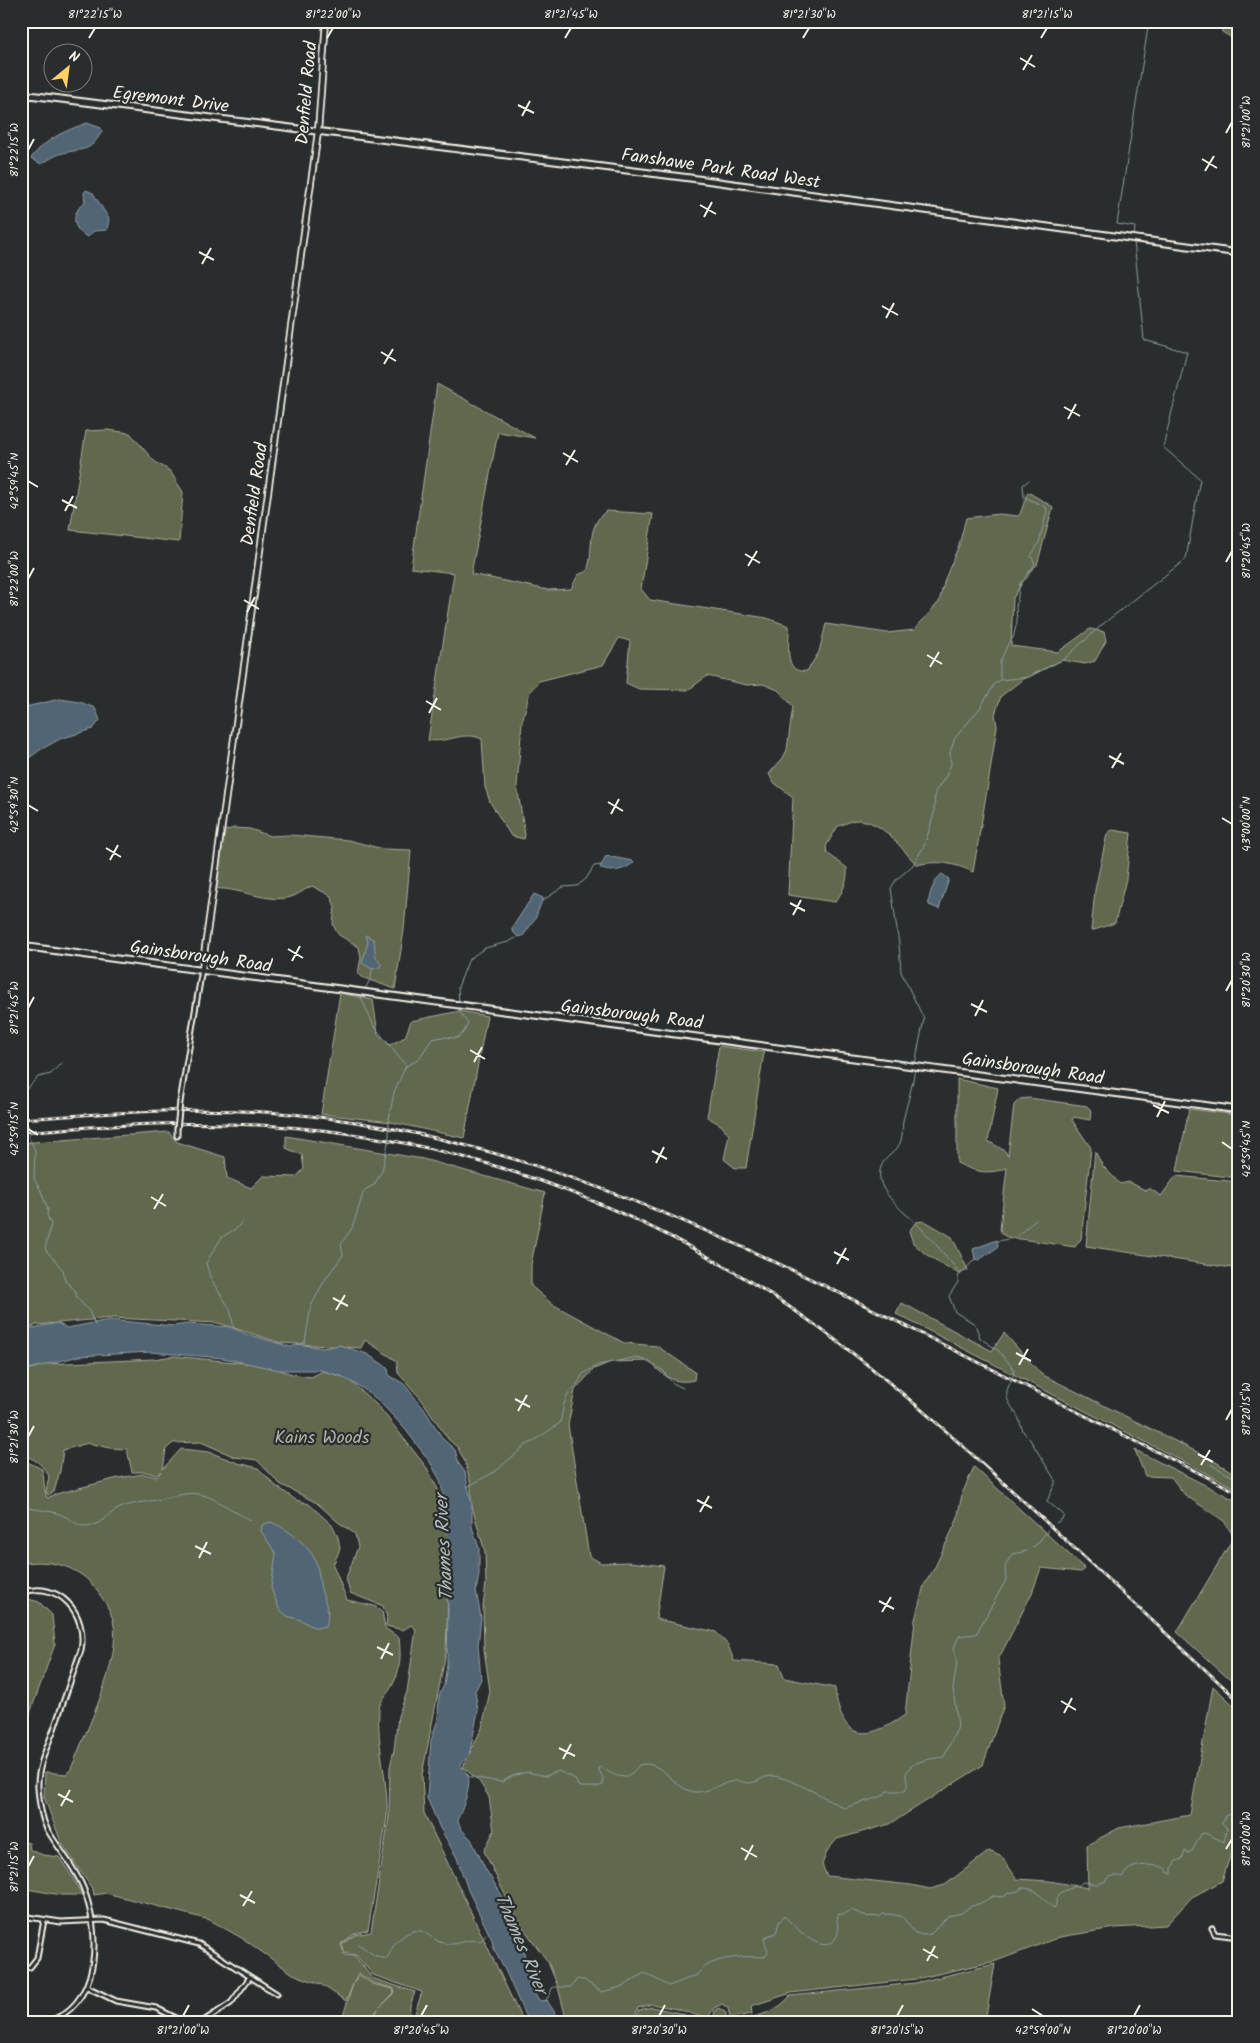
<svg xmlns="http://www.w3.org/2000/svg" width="1260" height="2043" viewBox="0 0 1260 2043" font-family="Kalam,sans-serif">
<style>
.green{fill:#61674e;stroke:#aaac9b;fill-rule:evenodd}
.water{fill:#516574;stroke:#929da2}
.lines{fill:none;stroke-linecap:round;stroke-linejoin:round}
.stream{stroke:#929da2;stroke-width:1}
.minor-casing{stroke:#f4f1e8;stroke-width:7}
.tertiary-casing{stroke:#f4f1e8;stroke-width:8}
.secondary-casing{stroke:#f4f1e8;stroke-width:9}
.minor{stroke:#2a2d2e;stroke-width:3}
.tertiary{stroke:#2a2d2e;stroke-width:4.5}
.secondary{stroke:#2a2d2e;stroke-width:5}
.rail-casing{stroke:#f4f1e8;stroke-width:3}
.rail{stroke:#2a2d2e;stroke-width:1;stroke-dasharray:4;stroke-linecap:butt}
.minor-bridge-casing{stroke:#f4f1e8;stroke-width:7;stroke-linecap:butt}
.minor-bridge{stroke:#2a2d2e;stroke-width:3}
.ticks{fill:none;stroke:#f4f1e8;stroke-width:2}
.labels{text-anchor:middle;stroke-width:4.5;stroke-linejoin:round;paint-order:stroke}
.street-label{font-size:18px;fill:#f4f1e8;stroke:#2a2d2e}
.park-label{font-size:18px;fill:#b2b3a3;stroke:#2a2d2e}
.water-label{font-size:19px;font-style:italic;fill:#b3b9ba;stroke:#2a2d2e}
.neatline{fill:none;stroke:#f4f1e8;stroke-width:2}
.ticks-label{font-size:12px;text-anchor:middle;fill:#f4f1e8}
</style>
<rect width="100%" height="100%" fill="#2a2d2e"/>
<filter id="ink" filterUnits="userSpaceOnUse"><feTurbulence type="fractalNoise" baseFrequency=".02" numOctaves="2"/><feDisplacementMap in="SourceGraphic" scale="10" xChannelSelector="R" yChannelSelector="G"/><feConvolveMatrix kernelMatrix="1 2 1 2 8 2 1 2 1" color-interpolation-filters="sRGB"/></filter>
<g filter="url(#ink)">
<path class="green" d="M1219,21H1239V42L1222,32Z
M437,384L535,438L498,432L471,574L548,590L571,589L578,575L587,571C595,549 585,528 606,511L653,514L641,589L650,600L767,618L789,626C790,642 782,675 807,671L819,652L826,624L887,633L914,630L939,602L945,579L959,545L966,518L999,514L1018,516L1020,514L1028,492L1053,507L1037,565L1028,573L1013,598L1011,646L1058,652L1090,629L1104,632L1106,641L1095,661L1085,664L1062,660L1023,679L1001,696L995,714L997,726L989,778L973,872C955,863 936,860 917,865C901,849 883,820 857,820C851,820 844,825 838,826L826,846L827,853L847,868C848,881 843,892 835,902L788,895L793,797L773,782L769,774L783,758L787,750L793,706L778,690L763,684L747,685L707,676L688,690L639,689L626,683L630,641L619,638L603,665L539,681L530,691L522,722L517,786L525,835L524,839L511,836L490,802L485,787L482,739C463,730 447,744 428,740L454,573L411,568Z
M108,430L130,433L154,461L170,471L183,492L179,542L70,530L86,431Z
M234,828L250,829L270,836L290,835L348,840L383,849L411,850L404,930L395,989L361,977L358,974L361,957L359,947L339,935L336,931L333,924L335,907L331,896L312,886C305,889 298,895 291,897C268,904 235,886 213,889L218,848L224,831Z
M1112,830L1131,833L1126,879L1115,923L1091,931L1095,890L1107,834Z
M340,993L373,1000L378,1034L390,1045L405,1037L411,1021L460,1011L487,1016L464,1138L391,1122L321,1114Z
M719,1046L764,1052L746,1168H735L724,1159L729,1135L721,1125L707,1117Z
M957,1079L998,1088L988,1141L1005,1151L1008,1156L1014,1105L1020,1099L1029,1098L1087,1106L1091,1110L1090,1120L1074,1117L1072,1120L1091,1148L1081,1239L1075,1247L1007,1237L1002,1234L1000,1229L1007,1168C987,1175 975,1172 957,1163Z
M1189,1109L1239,1115V1178L1177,1171Z
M169,1132L177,1142L225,1157L227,1178L251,1188L263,1176L296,1177L304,1169L302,1155L286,1148V1136L423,1159L545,1193L531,1265V1286L552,1304L624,1343L657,1346L695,1372L694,1380C673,1385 663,1375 649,1361L611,1362L594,1369L575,1390L568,1425L589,1556L601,1563L629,1562L664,1566L656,1619L716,1632L728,1645L734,1661L779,1664L784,1678L835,1688C841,1741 865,1743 905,1715L915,1620L924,1585L934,1569L957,1520L962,1494L974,1467L1085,1569L1081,1572L1041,1568L1032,1593L998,1660L1004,1705L983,1765L890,1824L837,1839L827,1851L822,1865L827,1876L911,1885L930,1889L945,1885L989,1851L1002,1857L1017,1879L1049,1881L1088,1888L1087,1845L1119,1828L1190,1815L1213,1686L1239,1710V1851L1231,1853L1222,1881L1192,1897L1166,1925L1114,1928L1060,1937L996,1961L916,1979L791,1993L751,2006L752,2014L730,2018L728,2008L722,2004L714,2008L707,2019L681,2010L652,2004L638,2008L633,2022H567L558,1987L548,1962L516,1918L484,1851L494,1831L489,1797L479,1781L463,1767L482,1728L490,1691L484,1649L483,1607L486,1583L485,1552L471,1503V1484L465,1462L458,1448L448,1439L422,1400L398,1373L397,1361L365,1340L361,1348L281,1343L218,1323L112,1318L36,1325L21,1331V1143Z
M1095,1151L1102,1165L1120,1184L1129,1182L1147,1191L1149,1188L1161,1196L1176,1176L1239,1182V1269L1086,1246Z
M925,1221L952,1237L968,1270L959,1274L927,1255L913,1243L909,1231L916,1222Z
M902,1303L992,1351L1004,1333L1041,1374L1209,1458L1239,1476V1490L896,1314Z
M173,1356L265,1365L292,1374L311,1377L323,1371L347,1378L379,1407L427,1468L447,1507L449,1570L446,1652L422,1775L424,1813L523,2022H412L422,1992L373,1975L356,1955L344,1953V1955L355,1956L372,1978L415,1992L410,2006L409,2022H371L378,2009L369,2022H341L353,1984L359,1975L372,1984L393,1989L394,1994L380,2007L395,1992L393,1988L373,1983L358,1973L346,2001L322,1985L293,1974L245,1940L210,1920L106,1893L94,1895L93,1890L61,1842L44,1797L45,1772L66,1774L71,1769C85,1732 123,1659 113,1620C109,1606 98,1591 89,1581C71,1564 45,1559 21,1564V1459L42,1469C45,1479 43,1488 47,1498L56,1494L118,1478L144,1474L157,1477L161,1471L156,1475L146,1472H132L127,1449L110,1448L88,1443L63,1450L60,1471L54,1492L48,1495L46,1491L49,1476C42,1464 35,1458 21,1455V1372L47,1364L154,1359ZM201,1442L235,1457L257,1460L280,1484L317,1503L338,1522L355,1534L358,1547L346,1578L350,1593L383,1606L387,1617L386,1626L403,1630L411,1625L416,1629L407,1692L398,1716L394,1750L390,1767L389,1817L371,1932L355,1935L342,1944L344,1952L341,1944L354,1934L368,1930L387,1817C389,1781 376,1746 379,1709C380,1700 388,1694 392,1686C401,1670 401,1655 399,1638L385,1628L382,1611L374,1606L347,1600L333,1565L340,1549L338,1537L333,1526L309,1504L296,1500L276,1486L258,1468L238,1463L209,1452L181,1449L163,1469L166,1449L173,1443Z
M1135,1450L1239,1502V1688L1177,1632L1234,1537L1224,1521L1185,1495L1171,1477L1145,1476Z
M21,1595L25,1598L39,1602L52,1615L55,1644L21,1738Z
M21,1841L29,1843L30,1850L43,1855L59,1857L73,1878L82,1895H61L21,1888Z
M995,1964L985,2022H708L714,2016L715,2010L719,2008L726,2013V2021C749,2019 775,2015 790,1996L915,1983Z
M652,2007L679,2013L706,2022H635L639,2010Z"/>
<path class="water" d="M87,123L101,128L102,131C90,153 84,148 63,153C55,155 48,160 41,164L31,158C46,139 64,131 87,123Z
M86,190L93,193L109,219L107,230L94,231L88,237C71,230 71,212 85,202L84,193Z
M60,699L80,702L95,708L100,720L93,729L60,739L40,750L21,764V708Z
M606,856L633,861L634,862C626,870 610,874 600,868Z
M942,874L949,879L939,909L929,905C927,898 935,878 942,874Z
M534,894L543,898L535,919L523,936L518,937L512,931V928Z
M366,935L374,940C376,950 373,956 381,964L380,967L372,969L362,963L368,942Z
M997,1240L998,1247L979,1260L975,1259L973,1249Z
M109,1320L174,1326L187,1324L230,1327L246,1334L291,1347L299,1344L323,1348L339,1345L367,1354L384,1365L388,1369L389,1375L404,1384L424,1409L443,1439L455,1450L459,1464L465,1472L472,1505V1527L479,1548V1575L476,1591L481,1618L478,1645L481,1679L475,1691L478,1711L469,1756L460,1764C462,1768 465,1771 467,1774C473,1783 462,1811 457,1820L462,1830L471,1839L486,1870L503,1897L505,1907L518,1942L524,1950C525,1968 528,1987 540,2001L547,2000C551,2009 557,2011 556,2022H528L505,1970L494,1950L492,1940L468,1890L457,1858L440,1828L427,1798L431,1741L438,1719L439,1696L444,1685L447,1664L448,1608L446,1587L451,1548L446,1530L443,1493L440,1480L430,1462L405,1429L378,1400L362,1388L341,1376L320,1370H279L223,1358L150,1352L79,1356L21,1371V1332L24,1330L57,1323L67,1328Z
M270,1522C286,1527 310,1546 316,1562C319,1571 319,1580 321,1589C324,1600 332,1615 325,1626L317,1628L309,1625L301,1620L287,1616L279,1609L271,1588L276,1554L261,1531L262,1525Z"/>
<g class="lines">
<path class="stream" d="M1134,237L1135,227L1117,224L1149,21
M1000,679V662L1008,644L1013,638L1017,622L1016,608L1020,583L1027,578L1035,563L1031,556L1039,543L1047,511L1046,507L1024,497L1023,485L1029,480
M542,901L563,887L577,886L586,879L594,866L601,865
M365,989L371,978L372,969
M362,995L361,998L374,1026L406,1066
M459,1003L458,987L469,959L485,948L508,942L516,938
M21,1054L26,1045
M915,1064L924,1019L901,972L899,944L891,888L896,880L913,865L925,844L934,813L935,792L946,776L951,764L950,752L955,738L980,708L995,683L1000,680L1029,677L1064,659L1103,624L1186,559L1200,479L1163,447L1187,352L1144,340L1134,241
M915,1068C913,1086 907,1103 903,1121C902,1128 903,1136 900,1143C896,1153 884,1157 881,1167C872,1191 908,1214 921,1228C934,1242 947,1257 959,1272L958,1282L949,1296L955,1312L975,1324L980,1338L999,1351L1014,1369C1014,1378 1009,1383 1007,1391C1005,1401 1014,1409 1018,1417C1021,1423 1021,1430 1026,1435
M21,1095L38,1077L51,1074L62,1062
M21,1114L29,1127V1138L35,1150L34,1179L41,1191L48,1210L47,1215L51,1224L45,1249L63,1270L65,1281L75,1290L77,1298L89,1311L95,1325
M998,1241L1015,1238L1036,1219
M960,1275L975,1259
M234,1328L230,1309L211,1280L206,1263L222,1237L237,1228L243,1220
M299,1345L305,1342L311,1306L326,1278L343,1255L341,1244L352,1228L363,1194L365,1190L374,1185L382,1171L389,1138V1119L394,1092L406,1066L418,1060L432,1039L443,1037L457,1038L463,1033L468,1024L459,1011V1007
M1029,1438L1055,1480V1484L1047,1501L1064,1515L1062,1519L1056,1523
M1210,1464L1239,1480
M467,1487L496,1471L526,1445L534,1441L560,1423L565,1400L571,1390L576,1386L583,1374L598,1365L633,1358L642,1359L664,1371L667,1377L673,1383L683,1388
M21,1507C35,1510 54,1510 66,1517C73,1521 78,1527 87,1526C100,1526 109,1513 120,1508C135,1502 147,1502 162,1499C177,1496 191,1490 206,1496C222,1502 235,1513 251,1520
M1032,1547L1037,1544L1048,1530
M1239,1723C1235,1734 1232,1755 1239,1765
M467,1774L470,1777L502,1782L512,1776L527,1772L546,1776L558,1771L574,1778L579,1787H596L603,1785V1778L598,1768L601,1767C616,1777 626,1783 639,1765C662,1758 674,1790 695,1792C708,1793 722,1783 734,1781C740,1780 744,1783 749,1783C757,1783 763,1776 771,1776C786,1775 829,1800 844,1808L883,1796L887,1791H905C909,1785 906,1782 906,1775C908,1760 932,1759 944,1757L958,1727L953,1689L957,1661L954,1648L959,1636L976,1634L1006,1580L1005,1566L1012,1554L1027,1551
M1234,1815L1238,1807L1239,1799
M358,1944L374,1955L386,1959C391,1954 392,1944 398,1940C425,1918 426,1941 447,1944C458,1945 469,1938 481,1941L487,1934
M546,2001L553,1987H571L577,1979L584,1980L602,1992L624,1986L644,1973L669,1986L697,1975C708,1956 747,1956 765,1957L768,1951L764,1940L767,1936L776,1933L779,1922L784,1916C794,1925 825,1961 837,1936C841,1928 834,1922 839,1914H844L851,1910L869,1917L870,1916L879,1917L883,1914C909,1915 900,1917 915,1933L923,1935L931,1934L948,1916L962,1913L969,1907L981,1903L993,1896L1004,1897L1008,1893L1019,1891L1021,1888C1041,1888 1041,1900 1054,1908C1057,1904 1056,1900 1058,1896C1062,1888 1077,1889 1083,1882L1097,1884L1106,1881L1107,1878C1112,1876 1118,1875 1122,1877C1124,1875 1125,1873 1127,1871C1134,1863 1159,1864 1167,1869V1872L1172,1874V1868L1176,1861L1182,1859L1185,1851L1188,1853L1192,1851L1201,1834L1205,1833L1224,1842L1227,1828L1222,1823L1225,1816L1229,1814L1239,1817"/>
<g class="minor-casing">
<path id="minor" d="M180,1102L202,969
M177,1129V1136
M21,1593C59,1579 88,1614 81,1650C72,1676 63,1703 54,1729C47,1747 37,1768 38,1788C39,1801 41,1817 47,1829C59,1850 76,1868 84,1890C101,1935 101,2004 47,2022
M21,1916L61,1922L104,1920L199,1944L277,1994
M1212,1928L1215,1934L1239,1937
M21,1969L30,1967L37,1958L44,1920
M87,1987L116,2001L156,2008L184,2022
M202,2022L231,2003L250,1977"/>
</g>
<g class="tertiary-casing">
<path id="tertiary" d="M202,969L318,132L326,21"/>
</g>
<g class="secondary-casing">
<path id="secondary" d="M21,94L690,178L1239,253
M21,946L1239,1110"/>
</g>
<use href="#minor" class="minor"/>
<use href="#tertiary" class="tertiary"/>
<use href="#secondary" class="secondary"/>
<g class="rail-casing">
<path id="rail" d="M21,1119C124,1112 225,1104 327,1118C537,1145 731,1238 918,1332C1025,1386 1132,1440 1239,1493
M21,1132C133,1123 233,1118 345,1133C505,1155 661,1219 794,1310C879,1369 956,1439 1032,1509C1101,1573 1170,1637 1239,1701"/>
</g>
<use href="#rail" class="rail"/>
<g class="minor-bridge-casing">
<path id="minor-bridge" d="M177,1129L180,1102"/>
</g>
<use href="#minor-bridge" class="minor-bridge"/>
</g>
</g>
<path class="ticks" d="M89,38L95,28M327,38L333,28M565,38L571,28M803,38L809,28M1041,38L1047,28M1020,58L1035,67M1023,70L1032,55M518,105L534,113M522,116L530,101M1226,133L1232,122M28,150L34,139M1202,159L1217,168M1205,171L1214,156M700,205L716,214M704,217L712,202M199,252L214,260M202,264L211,248M882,306L898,315M886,318L894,303M381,352L396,361M384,364L393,349M1064,407L1080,416M1068,419L1076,404M563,453L578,462M566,465L575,450M28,481L38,487M62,500L77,508M65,511L73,496M745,554L760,563M1226,562L1232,551M748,566L757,551M28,579L34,568M244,600L259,609M247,612L255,597M927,655L942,664M930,667L939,652M426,701L441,710M429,713L437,698M1109,756L1124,764M1112,768L1121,753M608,802L623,811M28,805L38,811M611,814L619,799M1222,818L1232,824M106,848L121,857M110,860L118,845M790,903L805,911M793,915L801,900M288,949L303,958M292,961L300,946M1226,991L1232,980M971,1004L987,1012M28,1008L34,997M975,1016L983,1000M470,1050L485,1059M474,1062L482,1047M1153,1105L1169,1113M1157,1117L1165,1101M28,1129L38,1135M1222,1142L1232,1149M652,1151L667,1159M656,1163L664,1147M151,1197L166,1206M154,1209L163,1194M834,1252L849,1260M837,1264L846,1248M333,1298L348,1306M336,1310L345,1295M1016,1353L1031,1361M1019,1365L1028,1349M515,1399L530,1407M518,1411L527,1395M1226,1420L1232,1409M28,1437L34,1426M1198,1454L1213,1462M1201,1465L1210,1450M697,1500L712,1508M700,1512L709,1496M195,1546L211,1554M199,1558L207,1542M879,1601L894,1609M882,1612L891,1597M377,1647L393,1655M381,1659L389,1643M1061,1701L1076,1710M1064,1713L1072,1698M559,1748L575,1756M563,1759L571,1744M58,1794L73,1802M61,1806L70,1790M741,1848L757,1857M1226,1849L1232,1839M745,1860L753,1845M28,1867L34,1856M240,1895L255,1903M243,1906L252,1891M923,1949L938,1958M927,1961L935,1946M1032,2009L1043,2016M183,2016L189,2005M421,2016L427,2005M659,2016L665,2005M897,2016L903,2005M1134,2016L1140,2005"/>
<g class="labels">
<g class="street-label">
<text transform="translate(306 93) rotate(-85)" y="6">Denfield Road</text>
<text transform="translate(171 99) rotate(7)" y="6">Egremont Drive</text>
<text transform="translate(721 168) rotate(8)" y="6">Fanshawe Park Road West</text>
<text transform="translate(254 494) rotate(-82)" y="6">Denfield Road</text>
<text transform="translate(201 956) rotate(8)" y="6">Gainsborough Road</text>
<text transform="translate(632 1014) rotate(7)" y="6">Gainsborough Road</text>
<text transform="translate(1033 1068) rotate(8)" y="6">Gainsborough Road</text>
</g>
<g class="park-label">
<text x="322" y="1443">Kains Woods</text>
</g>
<g class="water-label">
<text transform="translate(443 1548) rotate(-93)" y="7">Thames River</text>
<text transform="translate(522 1943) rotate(67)" y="7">Thames River</text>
</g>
</g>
<rect width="1260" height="2043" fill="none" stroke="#2a2d2e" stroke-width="55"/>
<g transform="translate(68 68) rotate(29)"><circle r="24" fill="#2a2d2e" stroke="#7b7b78"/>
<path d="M0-4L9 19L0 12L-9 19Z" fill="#ffd166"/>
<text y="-8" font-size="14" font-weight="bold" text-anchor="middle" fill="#f4f1e8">N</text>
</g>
<rect x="28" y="28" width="1204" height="1988" class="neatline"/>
<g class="ticks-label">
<text x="95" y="18">81°22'15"W</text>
<text x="333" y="18">81°22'00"W</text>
<text x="571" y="18">81°21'45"W</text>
<text x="809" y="18">81°21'30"W</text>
<text x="1047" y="18">81°21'15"W</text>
<text transform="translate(1246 122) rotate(-90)" y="4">81°21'00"W</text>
<text transform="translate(14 150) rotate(-90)" y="4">81°22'15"W</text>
<text transform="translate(14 481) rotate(-90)" y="4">42°59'45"N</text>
<text transform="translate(1246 551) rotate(-90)" y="4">81°20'45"W</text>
<text transform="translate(14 579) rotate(-90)" y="4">81°22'00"W</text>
<text transform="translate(14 805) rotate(-90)" y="4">42°59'30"N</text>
<text transform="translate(1246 824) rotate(-90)" y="4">43°00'00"N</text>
<text transform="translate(1246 980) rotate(-90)" y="4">81°20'30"W</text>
<text transform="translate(14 1008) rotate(-90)" y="4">81°21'45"W</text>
<text transform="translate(14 1129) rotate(-90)" y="4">42°59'15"N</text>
<text transform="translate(1246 1149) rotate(-90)" y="4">42°59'45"N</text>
<text transform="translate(1246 1409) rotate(-90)" y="4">81°20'15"W</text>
<text transform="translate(14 1437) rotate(-90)" y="4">81°21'30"W</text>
<text transform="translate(1246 1839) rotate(-90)" y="4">81°20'00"W</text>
<text transform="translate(14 1867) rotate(-90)" y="4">81°21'15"W</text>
<text x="183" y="2034">81°21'00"W</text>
<text x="421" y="2034">81°20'45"W</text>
<text x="659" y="2034">81°20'30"W</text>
<text x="897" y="2034">81°20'15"W</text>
<text x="1043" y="2034">42°59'00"N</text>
<text x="1134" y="2034">81°20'00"W</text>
</g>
</svg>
